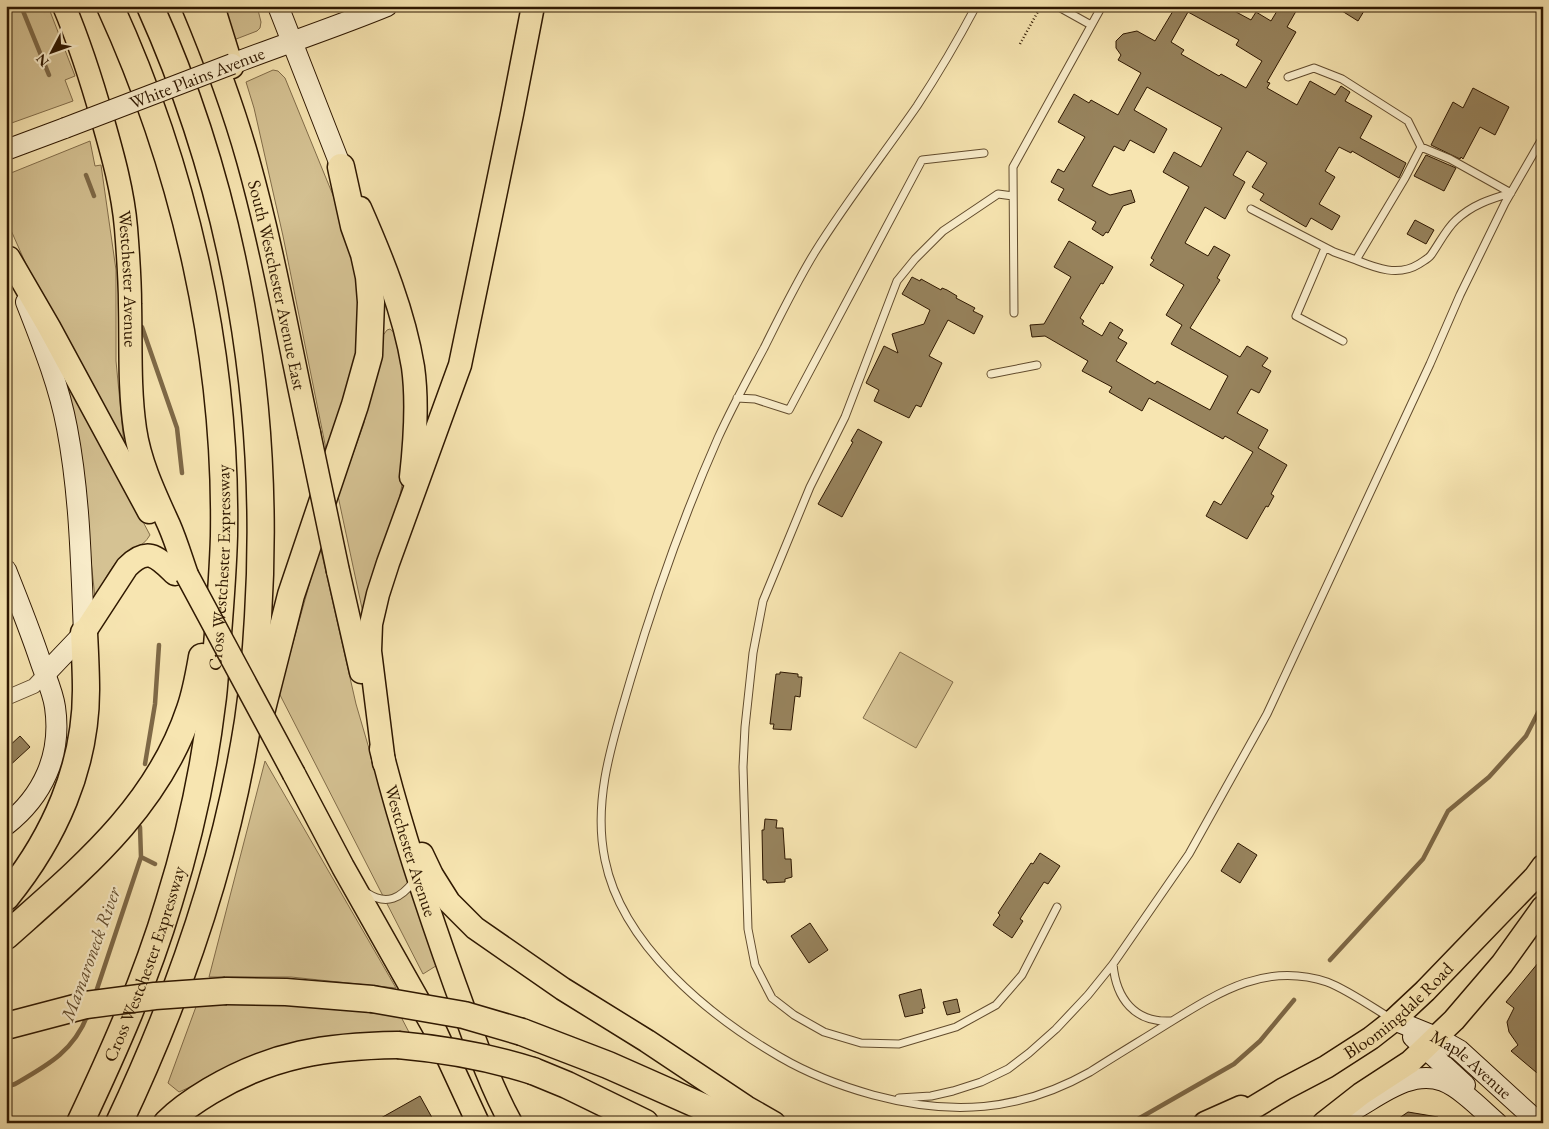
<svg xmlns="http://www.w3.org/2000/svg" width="1549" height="1129" viewBox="0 0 1549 1129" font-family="'EB Garamond',serif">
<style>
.green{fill:#d5c293;stroke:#826d4a}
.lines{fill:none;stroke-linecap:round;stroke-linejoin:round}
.stream{stroke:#7e6947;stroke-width:4.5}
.building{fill:#97835d;stroke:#2f1801;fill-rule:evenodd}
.lane-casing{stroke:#614b2d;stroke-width:9}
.street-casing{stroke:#614b2d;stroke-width:16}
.secondary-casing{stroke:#2f1801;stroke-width:22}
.primary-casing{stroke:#2f1801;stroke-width:25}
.highway-casing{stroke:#2f1801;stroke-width:29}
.path{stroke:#2f1801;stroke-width:2.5;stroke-dasharray:1 2.5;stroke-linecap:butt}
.lane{stroke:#faeecc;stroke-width:7}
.street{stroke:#faeecc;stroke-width:14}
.secondary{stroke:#faeecc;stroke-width:20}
.primary{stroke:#f7e5b1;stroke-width:22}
.highway{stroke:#f7e5b1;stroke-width:26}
.secondary-bridge-casing{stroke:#2f1801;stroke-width:22;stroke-linecap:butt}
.primary-bridge-casing{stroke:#2f1801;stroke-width:25;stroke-linecap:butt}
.highway-bridge-casing{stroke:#2f1801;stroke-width:29;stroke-linecap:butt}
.secondary-bridge{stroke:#faeecc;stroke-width:20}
.primary-bridge{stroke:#f7e5b1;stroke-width:22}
.highway-bridge{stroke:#f7e5b1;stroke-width:26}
.labels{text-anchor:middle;stroke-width:4.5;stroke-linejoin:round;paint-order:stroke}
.street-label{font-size:18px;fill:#2f1801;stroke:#faeecc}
.water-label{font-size:19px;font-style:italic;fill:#644e2f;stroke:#faeecc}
</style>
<rect width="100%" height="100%" fill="#f7e5b1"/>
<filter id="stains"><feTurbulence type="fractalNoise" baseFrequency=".004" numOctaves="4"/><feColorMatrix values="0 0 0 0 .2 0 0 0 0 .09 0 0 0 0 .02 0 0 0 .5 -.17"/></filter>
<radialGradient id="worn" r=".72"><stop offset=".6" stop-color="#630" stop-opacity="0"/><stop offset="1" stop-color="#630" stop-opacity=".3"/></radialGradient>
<path class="green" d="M6,6H48L75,76L65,80L73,101L6,125Z
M219,6H257L261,22L260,28L257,31L231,41Z
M273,70L278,71L285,78L337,205L358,280V347L327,454L283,236L254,108L246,82Z
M90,141L95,166L101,165L116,270V361L125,455L33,280L6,219V175Z
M390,329L397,335L407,376L405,470L393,530L363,613L338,496L364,423L381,338L387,330Z
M72,388L150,535C142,549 131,548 120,558C109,569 102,586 95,598L78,436L68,390Z
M320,546L356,704L403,865L439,964L423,974L279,693Z
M900,652L953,682L916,748L863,718Z
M265,761L396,988L291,977H209Z
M283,1003L399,1013L411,1036L256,1057L179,1092L168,1083L197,1004Z"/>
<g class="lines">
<path class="stream" d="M21,6L49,75
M86,175L94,196
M142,327L177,428L182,473
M145,764L155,704L159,645
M141,857L155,864
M1330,960L1423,859L1448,811L1489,777L1526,736L1543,703
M95,995L141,857L140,827
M6,1087L15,1084C48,1065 74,1051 88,1014
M1131,1123L1234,1064L1260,1041L1294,1000"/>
</g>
<path class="building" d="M1176,6H1225L1251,20L1256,12L1271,21L1280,6H1299L1287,27L1296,32L1267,82L1270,83L1267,88L1297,105L1310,81L1335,95L1341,86L1350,92L1345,101L1372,116L1360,138L1406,163L1399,178L1352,151L1351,153L1339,147L1325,171L1335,177L1319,204L1340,216L1332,230L1311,218L1306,227L1260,200L1264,194L1252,187L1267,163L1247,151L1233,175L1245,182L1225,219L1205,207L1185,243L1208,256L1214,246L1230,255L1217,278L1220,280L1190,328L1240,357L1247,346L1268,358L1262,366L1271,371L1259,393L1251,389L1237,413L1268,430L1258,448L1287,465L1271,494L1274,496L1268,507L1266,506L1247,539L1206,516L1214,501L1221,505L1253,452L1225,436L1223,439L1149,398L1142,411L1109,392L1112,387L1082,371L1088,361L1045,336L1032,337L1030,325L1044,324L1071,277L1054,267L1069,241L1113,267L1103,284L1101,283L1080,318L1084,321L1082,324L1102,336L1110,322L1123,330L1118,338L1127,343L1116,361L1155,384L1157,381L1210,410L1228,376L1171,344L1182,325L1166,315L1184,285L1150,265L1154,260L1151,258L1189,187L1163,172L1174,152L1201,167L1222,128L1147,87L1134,110L1167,129L1154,153L1130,140L1124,151L1114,146L1092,186L1110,195L1131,190L1135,202L1123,206L1108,233L1106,232L1103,236L1092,229L1096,222L1058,200L1064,189L1051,182L1058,169L1064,172L1085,137L1058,122L1074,94L1089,103L1091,100L1118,115L1141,73L1118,60L1121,55L1116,48V41L1123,34L1137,31L1155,41ZM1188,12L1239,40L1236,45L1262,61L1246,88L1221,74L1219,76L1181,54L1184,50L1171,42Z
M1334,6H1367L1358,21Z
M1473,88L1509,107L1495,135L1480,127L1463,159L1461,157L1460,159L1431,145L1453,102L1463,108Z
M1426,155L1456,168L1444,191L1414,176Z
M1415,220L1434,230L1426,244L1407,234Z
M912,277L920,281L921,279L941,290L942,288L947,290L957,296L956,298L975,308L973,311L983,316L974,334L948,320L929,356L942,363L921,407L916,405L909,418L874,401L879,390L866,383L884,346L898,353L892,334L924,324L930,310L902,294Z
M858,429L882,442L842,517L818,504L853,442L851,441Z
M780,672L798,674V677H802L800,697L795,696L791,730L773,729L774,724H770L776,674H780Z
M20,736L30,747L6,769V749Z
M765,819L777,820L776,828H783L785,859H791L792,877L785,879V882L767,883L766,880H763L762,830H764Z
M1238,843L1257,855L1240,883L1221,871Z
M1040,853L1060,866L1048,884L1044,882L1020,919L1023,921L1012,938L993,925L1000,915L998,913L1031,863L1033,864Z
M810,923L828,950L809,963L791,936Z
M1543,957V1078L1511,1051L1518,1045L1509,1032L1507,1022L1514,1008L1506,1002Z
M921,989L925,1008L922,1009L923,1013L905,1017L899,995Z
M957,999L960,1012L947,1015L943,1002Z
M420,1096L435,1123H372Z
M1408,1112L1438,1117L1437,1123H1392Z"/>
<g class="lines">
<g class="lane-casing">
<path id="lane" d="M976,6C958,40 938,74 917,106C883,155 846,202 815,252C796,283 780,316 764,348C748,378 732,407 718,438C684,515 655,597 631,678C614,737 592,798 605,860C622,945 709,1016 780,1057C809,1074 841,1086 873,1095C951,1116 1019,1112 1090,1072C1115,1056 1140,1041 1164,1026C1216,994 1264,961 1327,982C1346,989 1372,1007 1390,1018
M1057,6L1091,25
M1288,77L1314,68L1342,79L1408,121L1421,147
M1013,196L998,194L943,231L915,259L897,281L845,417L810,487L763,601L753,653L745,727L743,767L748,929L755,965L772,998L794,1015L824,1032L861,1043L899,1044L956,1027L996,1005L1022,975L1057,907
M1251,209L1334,252L1356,260L1405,178L1421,147L1450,159L1511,193
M1325,248L1296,316L1343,341
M1356,260C1376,268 1398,277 1419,264C1423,261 1428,259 1431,255C1439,244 1446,229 1456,220C1472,205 1490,199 1511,193
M1014,313L1013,167L1102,6
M991,374L1037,365
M737,398L755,399L789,410L922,160L984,153
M367,893C387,906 401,898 414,881
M1113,964C1116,999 1135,1023 1171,1021
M899,1098L931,1096L953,1091L981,1082L1008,1069L1029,1053L1056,1029L1088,995L1113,964L1189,854L1267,714L1430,364L1460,295L1505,203L1543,137"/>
</g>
<g class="street-casing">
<path id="street" d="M6,698L34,686L45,674"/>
</g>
<g class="secondary-casing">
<g id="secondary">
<path d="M278,6L341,167"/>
<path d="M232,64C284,44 336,27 387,6"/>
<path d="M6,150L65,128"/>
<path d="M26,302C42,343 59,385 67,428C80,496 81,564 84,633L45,674"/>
<path d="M6,570C18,600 30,630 40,660C45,675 53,692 55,707C62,755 43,796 6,825"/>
<path id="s1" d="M1394,1020L1436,1037L1459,1050L1539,1123"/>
<path d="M1413,1037L1465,1085"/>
<path d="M1348,1113C1376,1099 1409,1068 1443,1081C1461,1088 1482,1110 1497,1123"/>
</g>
</g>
<g class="primary-casing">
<g id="primary">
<path id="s2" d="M64,6C80,44 92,82 103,121C113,156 123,192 126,228C128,253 130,279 130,304C131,346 129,388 135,429C140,463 155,494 169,525C176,541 181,558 187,575"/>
<path id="s3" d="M193,6C214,56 233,107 248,160C273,249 289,342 309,433"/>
<path d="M213,6L232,67"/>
<path d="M360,208C382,258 404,312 413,367C418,403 415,441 411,477"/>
<path d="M9,258L49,327L149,512"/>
<path d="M338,571L361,672"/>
<path d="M84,633L127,567C148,546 157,557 175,574"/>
<path id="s4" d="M381,749C401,829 427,907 455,985C472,1031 487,1080 511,1123"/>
<path d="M384,763L370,651L371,624L378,594L388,563L460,365L512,114L533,6"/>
<path d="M294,774L343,867L435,1030L478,1123"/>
<path d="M422,854L432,875L449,902L475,928L563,989L647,1041L746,1107L774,1123"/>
<path d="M1205,1123L1241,1107"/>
<path id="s5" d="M1228,1123L1284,1089L1326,1067L1371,1038L1394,1020L1425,991L1535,877L1543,866"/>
<path d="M1324,1123L1361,1094L1410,1062L1454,1020L1502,964L1543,907"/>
</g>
</g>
<g class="highway-casing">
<g id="highway">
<path d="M262,709L291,595L355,405L369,355L371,302L369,277L364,254L354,226L341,167"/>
<path d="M6,897C54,838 86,767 86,690C86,671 85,652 84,633"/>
<path d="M6,936C81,869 157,808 190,709C196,692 199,674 202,657"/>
<path d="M226,991L286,992L372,999"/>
<path d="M6,1026L86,1005"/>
<path d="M522,1032L608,1065L739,1123"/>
<path d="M533,1071L567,1085L645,1123"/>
<path id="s6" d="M80,1123C114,1051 146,979 169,902C189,838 204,771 212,704C215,685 215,665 217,646C220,609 223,573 224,536C227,355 185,170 110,6"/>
<path d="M119,1123C180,994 226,862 248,721C253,687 256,652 258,617C271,409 236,197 150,6"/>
<path d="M167,1123C180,1110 195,1100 210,1091C272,1054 327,1046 398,1045"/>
</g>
</g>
<path class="path" d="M1020,44L1041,6"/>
<use href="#lane" class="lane"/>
<use href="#street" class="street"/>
<use href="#secondary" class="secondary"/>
<use href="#primary" class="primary"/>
<use href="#highway" class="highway"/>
<g class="secondary-bridge-casing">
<path id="secondary-bridge" d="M65,128L232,64"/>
</g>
<g class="primary-bridge-casing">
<path id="primary-bridge" d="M309,433L338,571
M187,575L294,774"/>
</g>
<g class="highway-bridge-casing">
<path id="highway-bridge" d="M372,999L464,1015L522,1032
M86,1005L155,996L226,991
M398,1045C443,1049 489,1057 533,1071"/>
</g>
<use href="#secondary-bridge" class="secondary-bridge"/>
<use href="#primary-bridge" class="primary-bridge"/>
<use href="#highway-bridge" class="highway-bridge"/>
</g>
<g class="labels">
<g class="street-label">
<text transform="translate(197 78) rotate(-21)" y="6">White Plains Avenue</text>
<text dy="6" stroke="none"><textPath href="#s2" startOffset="282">Westchester Avenue</textPath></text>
<text dy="6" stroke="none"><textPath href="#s3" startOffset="292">South Westchester Avenue East</textPath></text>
<text dy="6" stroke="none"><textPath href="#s6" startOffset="578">Cross Westchester Expressway</textPath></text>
<text dy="6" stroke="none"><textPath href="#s4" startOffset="106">Westchester Avenue</textPath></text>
<text dy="6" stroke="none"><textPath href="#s6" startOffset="172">Cross Westchester Expressway</textPath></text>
<text dy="6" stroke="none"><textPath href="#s5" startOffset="205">Bloomingdale Road</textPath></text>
<text dy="6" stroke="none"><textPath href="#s1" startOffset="90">Maple Avenue</textPath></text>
</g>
<g class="water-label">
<text transform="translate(90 954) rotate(-70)" y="7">Mamaroneck River</text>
</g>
</g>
<rect width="1549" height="1129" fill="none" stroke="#f7e5b1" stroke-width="25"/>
<rect x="8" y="8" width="1534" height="1114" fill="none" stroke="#2f1801" stroke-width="2.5"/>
<rect x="12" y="12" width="1524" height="1104" fill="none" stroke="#2f1801"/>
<g transform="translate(52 52) rotate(229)" stroke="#faeecc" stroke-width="4" paint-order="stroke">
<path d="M0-4L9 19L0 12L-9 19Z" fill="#2f1801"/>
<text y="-8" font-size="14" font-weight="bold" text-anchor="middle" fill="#2f1801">N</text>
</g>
<rect width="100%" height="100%" filter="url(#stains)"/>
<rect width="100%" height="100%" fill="url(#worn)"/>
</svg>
